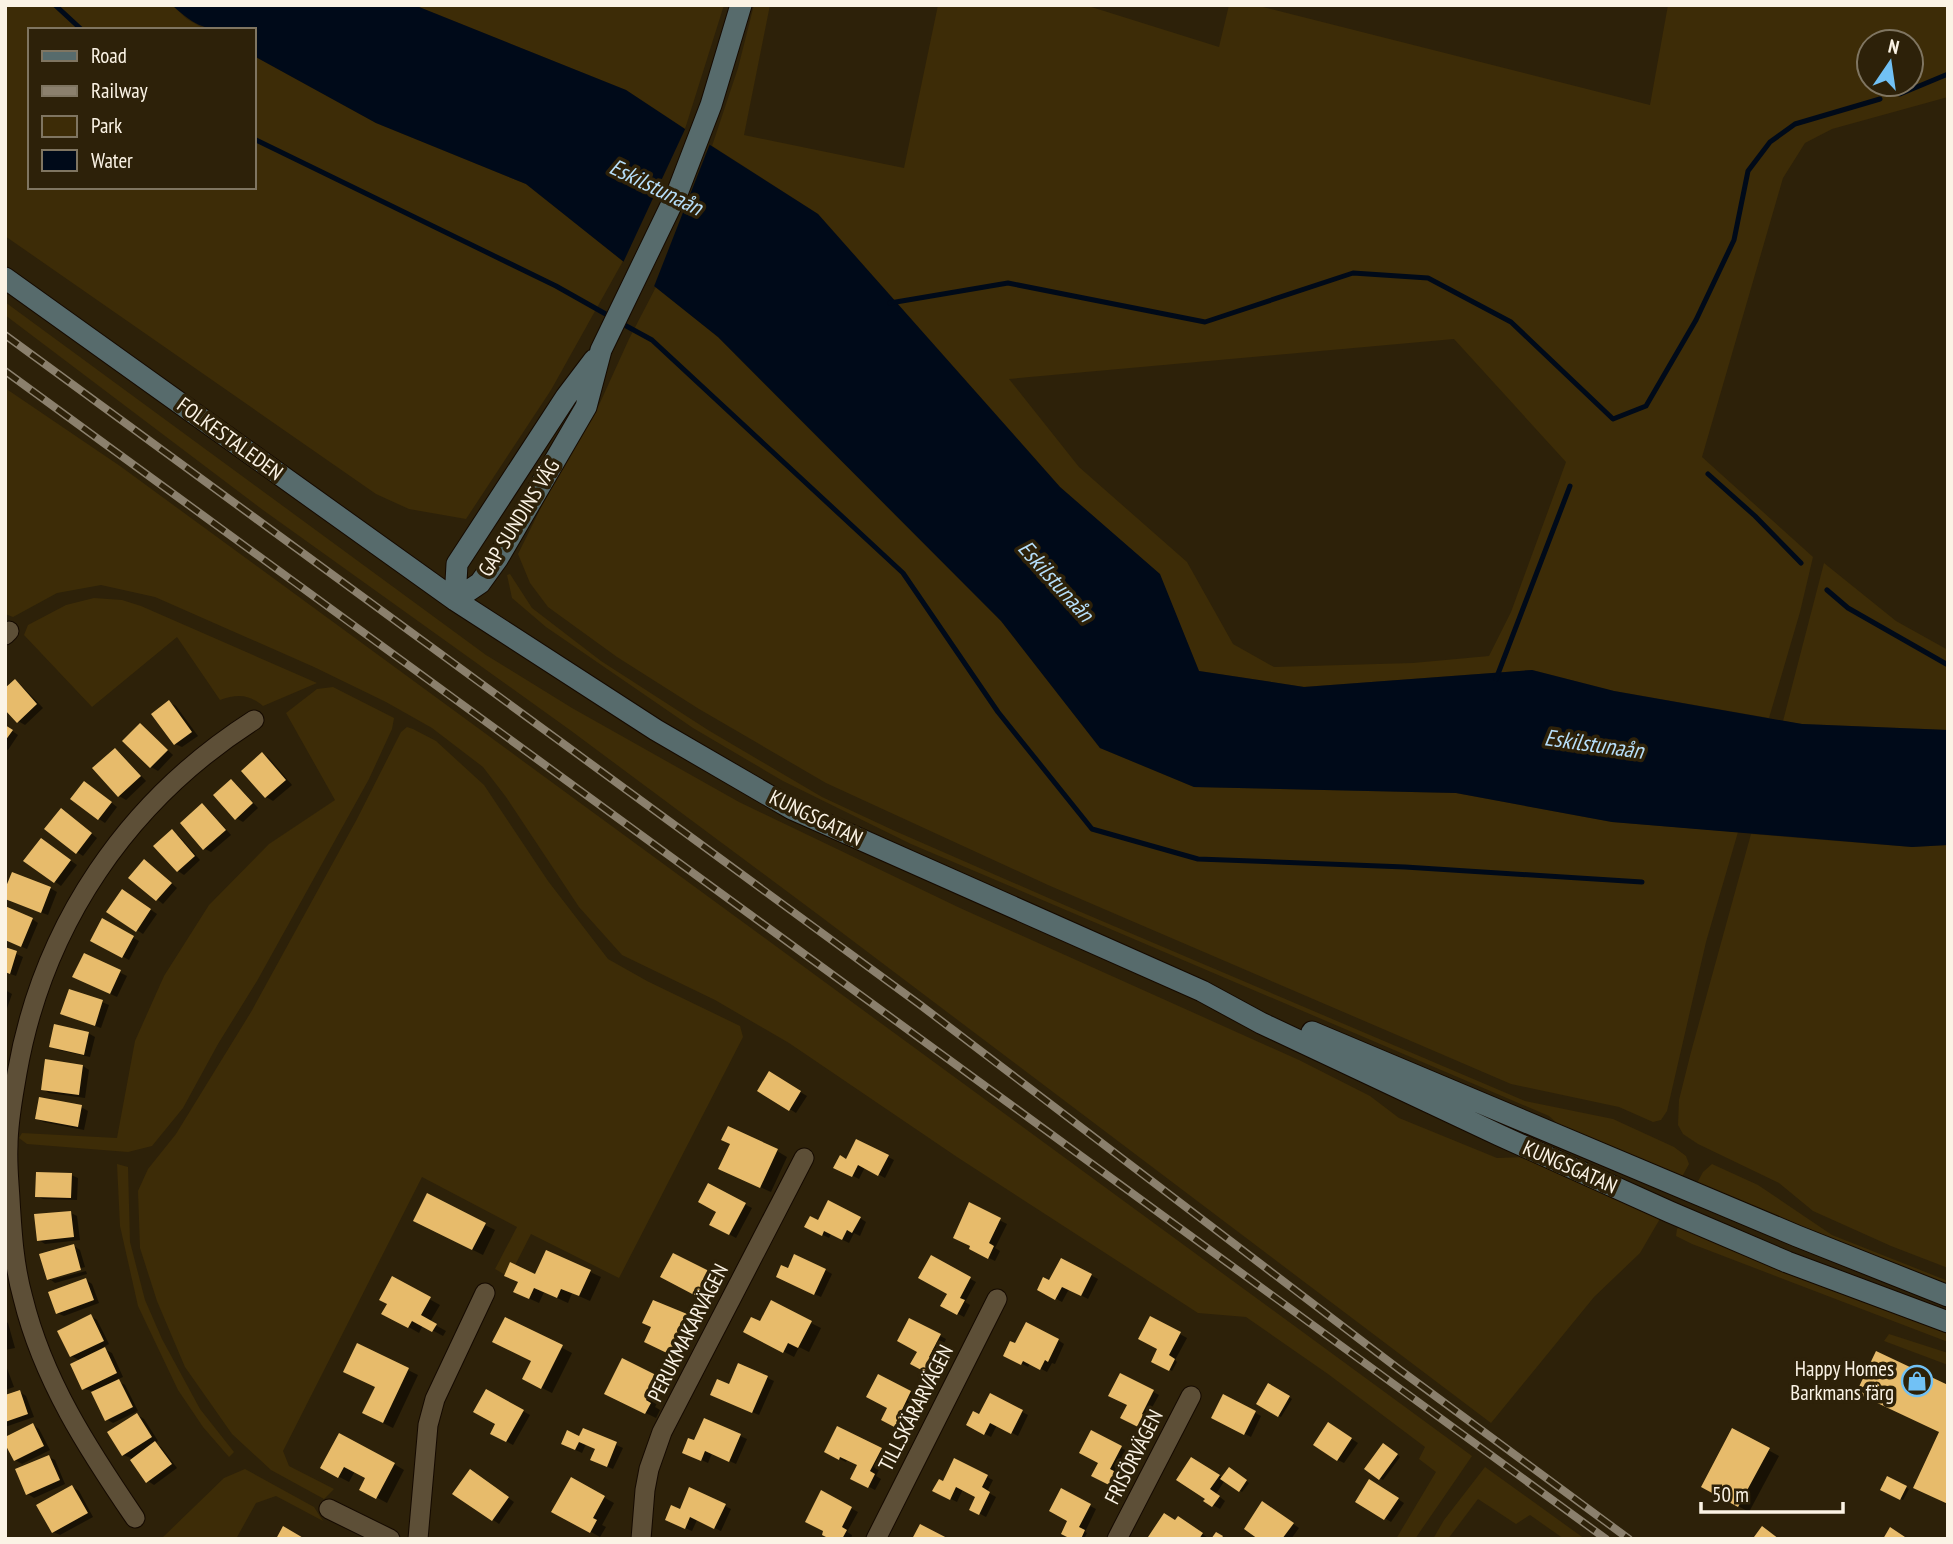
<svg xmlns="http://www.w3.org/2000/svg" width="1953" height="1544" viewBox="0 0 1953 1544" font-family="'PT Sans Narrow',sans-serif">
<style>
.green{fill:#3d2c07;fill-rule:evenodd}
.water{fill:#000a19}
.pier{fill:#2d2109}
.shadow{fill:#0007}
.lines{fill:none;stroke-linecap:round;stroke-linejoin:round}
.stream{stroke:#000a19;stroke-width:5}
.building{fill:#e7bb6b}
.street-casing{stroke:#150a00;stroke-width:21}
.secondary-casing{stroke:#150a00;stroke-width:23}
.street{stroke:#5d4f37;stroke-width:19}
.secondary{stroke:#576b6c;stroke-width:21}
.rail-casing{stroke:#8b806d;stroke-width:8}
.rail{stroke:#2d2109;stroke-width:5;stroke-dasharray:16;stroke-linecap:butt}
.labels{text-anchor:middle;stroke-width:7;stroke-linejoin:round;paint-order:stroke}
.street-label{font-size:21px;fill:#fbf3e5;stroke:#2d2109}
.poi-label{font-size:21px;fill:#fbf3e5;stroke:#2d2109;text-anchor:end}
.water-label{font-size:23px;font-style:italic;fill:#b6def9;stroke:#2d2109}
</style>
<rect width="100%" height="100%" fill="#2d2109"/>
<path class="green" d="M5,5H172L187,19L206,30H30V187H254V56L376,123L526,184L623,261L551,390L466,519L409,509L376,494L5,236Z
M414,5H724L685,129L626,90Z
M754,5H770L744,135L904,168L938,5H1085L1219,47L1229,5H1255L1650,105L1668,5H1948V97L1832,129L1805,143L1783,178L1702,457L1813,557L1800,612L1769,718L1614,691L1532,670L1304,687L1199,671L1159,574L1060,487L818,214L712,146L738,68ZM1869,42H1911V84H1869ZM1454,339L1566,462L1511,612L1489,656L1413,663L1274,667L1233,644L1187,562L1079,467L1009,379Z
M656,287L718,337L1001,621L1100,748L1194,787L1456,793L1612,822L1738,832L1706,942L1667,1111L1661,1120L1653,1122L1619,1107L1511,1084L1048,885L826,783L699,709L617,657L548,607L530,583L518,554L570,449L599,405L629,339Z
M5,302L486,655L572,708L739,802L960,908L1299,1060L1370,1096L1399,1118L1497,1158L1530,1157L1661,1217L1640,1253L1594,1297L1491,1423L816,913L570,730L263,510L5,315Z
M5,388L120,466L1472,1456L1415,1539H1396L1436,1472L1419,1459L1425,1447L1328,1374L1246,1317L1198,1313L957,1157L789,1043L715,1000L622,955L579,907L506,797L483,767L432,728L386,702L314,667L155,597L101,585L57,593L13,617L5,614Z
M1824,563L1896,621L1948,650V730L1802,724L1783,721Z
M510,574L532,608L601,661L708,730L822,797L895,831L1069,907L1525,1101L1613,1119L1674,1147L1686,1156L1689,1164L1683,1175L1679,1178L1562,1128L1549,1116L911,844L783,781L693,728L546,627L512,598L507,575Z
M94,598L122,600L141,606L317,683L263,706C249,694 237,694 220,700L177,637L92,707L24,635L28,625L66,605Z
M333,687L394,718L392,729L369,779L257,981L218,1044L183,1108L152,1146L128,1152L27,1144L19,1138L22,1133L117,1138L135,1041L164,976L209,905L269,844L335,800L286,713L317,689Z
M407,727L413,729L436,741L484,785L548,881L608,959L647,981L740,1026L743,1037L619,1278L531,1234L509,1277L495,1269L517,1227L422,1177L283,1451L289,1466L334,1489L324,1499L271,1470L232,1434L185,1367L157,1301L140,1248L138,1191L148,1169L176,1134L251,1012L357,819L401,732Z
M1751,834L1912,847L1948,845V1268L1891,1246L1813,1211L1779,1183L1698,1144L1683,1134L1678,1125L1679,1100L1691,1052Z
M117,1164L128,1167L130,1242L145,1300L162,1339L200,1409L234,1452L229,1457L203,1427L178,1390L138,1306L120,1226Z
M1712,1164L1758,1185L1832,1235L1948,1281V1287L1696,1185L1703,1172Z
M1680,1226L1875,1306L1948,1332V1342L1692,1244L1676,1236L1677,1229Z
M1889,1334L1948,1353V1365L1884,1341Z
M1485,1467L1585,1539H1564L1530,1515L1516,1524L1478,1499L1448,1539H1433L1444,1520Z
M245,1469L314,1507L323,1521L276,1496L256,1503L236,1539H161L224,1478Z"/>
<path class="water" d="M172,5H414L626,90L685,129L818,214L1060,487L1160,574L1199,671L1304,687L1532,670L1614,691L1802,724L1948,730V845L1912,847L1612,822L1456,793L1194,787L1100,748L1001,621L718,337L526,184L376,123L254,56V30C214,30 203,34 172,5Z"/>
<path class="pier" d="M687,125L711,141L653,289L622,265Z"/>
<path class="shadow" d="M15,681L21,685L43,708L25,725L18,721Z
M169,702L176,706L198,736L182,747L175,744Z
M141,725L173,755L158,771L151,767Z
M5,726L18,735L8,750L5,749Z
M115,750L121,754L146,781L126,800L119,796L94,769Z
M263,754L269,758L292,785L273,801L266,797L244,771Z
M231,781L237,785L258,808L243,822L236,818Z
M91,787L117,807L105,823L99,819Z
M202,805L208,809L231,835L211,852L205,849L182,823Z
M67,814L97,838L83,856L77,852Z
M172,832L178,835L200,860L184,875L178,871Z
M47,844L77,865L61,886L26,861Z
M151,865L177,888L163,904L131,878Z
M50,888L57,892L48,915L10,901Z
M129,895L157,914L143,934L137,930Z
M32,919L38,923L27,949L5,940Z
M103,921L139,941L129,960L92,940Z
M5,949L23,957L16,976L5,972Z
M85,955L127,976L117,997L81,980Z
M5,990L12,994L5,1014Z
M102,1002L109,1005L101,1028L62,1014Z
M88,1033L95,1037L90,1057L58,1050L51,1046Z
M47,1061L83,1066L89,1070L85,1098L49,1093L43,1089Z
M770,1074L807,1096L796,1113L760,1090Z
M81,1107L88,1111L84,1130L43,1122L37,1118Z
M857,1141L894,1160L885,1178L865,1167L859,1179L835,1167L847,1161Z
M777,1151L787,1157L771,1192L731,1174Z
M71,1175L78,1178L77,1200L43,1199L37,1196Z
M709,1186L752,1208L736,1238L712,1225L719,1211Z
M970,1205L1007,1224L995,1248L1000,1251L995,1261L977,1252Z
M71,1213L77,1216L80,1240L45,1244L39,1240Z
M860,1218L866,1222L860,1236L854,1233L849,1243L831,1234L829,1238L813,1230L819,1222Z
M485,1225L495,1230L483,1255L425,1226Z
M74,1246L80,1250L85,1267L51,1277V1280L48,1279Z
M547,1252L601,1277L590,1301L572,1293L568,1303L544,1292L539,1303L526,1297L519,1283L506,1276H536Z
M674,1255L716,1278L705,1299L663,1277Z
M932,1258L976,1282L965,1302L970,1305L964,1317L942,1305L949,1293Z
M1062,1260L1098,1279L1088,1299L1069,1289L1062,1302L1039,1289L1050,1283Z
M789,1270H825L832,1274L821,1297L784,1280Z
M86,1271L87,1274L55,1283L51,1280Z
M393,1279L440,1305L430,1322L446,1331L443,1336L423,1325L419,1333L384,1313L389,1303Z
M86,1280L92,1284L99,1303L64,1316L57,1313Z
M654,1302L697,1322L678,1357L653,1345Z
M91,1316L97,1320L109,1344L102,1348L112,1353L123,1377L116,1380L125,1385L138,1411L113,1423L106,1419L92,1391L84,1389L81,1361L71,1356Z
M1151,1318L1187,1338L1175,1360L1177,1362L1172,1371L1153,1361L1160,1349Z
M506,1319L572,1353L552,1393L534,1384L533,1361Z
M910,1320L946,1339L935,1362L940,1364L934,1375L913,1364L919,1351Z
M5,1321L8,1323L15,1348L5,1350Z
M760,1323H811L821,1328L809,1352L799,1347L794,1357L756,1337Z
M1058,1340L1064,1344L1055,1364L1052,1363L1047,1372L1030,1363L1028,1367L1006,1355Z
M5,1363L14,1387L5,1390Z
M739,1365L774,1381L759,1415L719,1398L730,1387Z
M408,1370L418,1375L393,1428L375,1419L377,1387Z
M1121,1375L1159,1395L1141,1427L1122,1417L1129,1405Z
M879,1376L917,1396L905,1419L910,1421L905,1431L883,1420L889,1408Z
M657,1377L667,1383L655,1407L660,1410L656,1418L617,1399Z
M1269,1385L1292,1399L1281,1417L1258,1404Z
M486,1391L530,1415L513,1445L492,1433L497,1423Z
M20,1392L26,1396L34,1417L5,1427V1397Z
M990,1395L1028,1415L1018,1436L997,1425L991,1437L968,1425L980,1416Z
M1224,1396L1261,1416L1251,1437L1213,1417Z
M137,1415L144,1419L158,1441L154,1443L161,1447L177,1468L154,1485L148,1481L131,1458L123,1455L109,1433Z
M33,1425L39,1429L50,1450L22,1464L15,1460Z
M1335,1428L1358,1443L1344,1463L1338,1460Z
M584,1430L623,1448L613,1469L599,1463L597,1449L586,1444L582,1453L569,1447L580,1438Z
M1733,1431L1779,1456L1749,1512L1703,1487Z
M1092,1433L1127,1451L1115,1474L1118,1475L1113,1485L1094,1475L1100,1463Z
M740,1436L747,1439L736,1464L712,1453L708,1463L691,1455L695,1443Z
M1383,1445L1400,1457L1383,1480L1366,1469Z
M881,1450L887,1453L876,1476L881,1479L875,1490L852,1478L859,1464L847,1459L846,1462L826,1452Z
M49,1457L55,1460L65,1484L34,1498L28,1494Z
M1192,1459L1223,1478L1229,1470L1249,1483L1242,1492L1225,1480L1216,1494L1225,1501L1220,1509L1206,1501Z
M394,1464L404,1470L387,1503L361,1489L367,1478L355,1471L349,1482L322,1468Z
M476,1475L514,1502L499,1524L455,1493Z
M987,1477L993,1480L987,1492L996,1497L986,1517L971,1509L977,1496L963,1489L957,1502L935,1491L944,1483Z
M1888,1478L1909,1489L1903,1500L1882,1489Z
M571,1479L614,1503L602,1525L606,1527L600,1537L554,1511Z
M1370,1481L1404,1503L1391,1522L1357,1501Z
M72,1487L79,1491L93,1517L60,1535L53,1532Z
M1061,1491L1096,1509L1085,1532L1087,1533L1084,1539H1074Z
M822,1493L858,1512L847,1532L852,1535L851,1539H833L826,1531Z
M725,1506L731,1509L721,1531L697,1520L692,1531L673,1523L681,1511Z
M1269,1507L1299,1528L1291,1539H1261Z
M1179,1518L1208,1538V1539H1155Z"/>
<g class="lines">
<path class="stream" d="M55,5L82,30
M1900,94L1948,74
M254,139L556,286L611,317
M890,303L1008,283L1205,322L1353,273L1428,278L1511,322L1613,419L1646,406L1696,320L1734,240L1748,171L1770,142L1795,124L1880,99
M619,322L652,340L903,573L998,712L1092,829L1198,859L1405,867L1642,882
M1708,474L1755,516L1801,563
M1827,590L1848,608L1948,665
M1496,679L1570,486"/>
</g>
<path class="building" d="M15,679L37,704L17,723L5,710V688Z
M169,700L192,732L174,745L151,714Z
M140,723L168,750L150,768L122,741Z
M5,725L13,730L5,741Z
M115,748L141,776L118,797L92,768Z
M262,752L286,780L265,798L241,771Z
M231,779L253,803L235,820L213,795Z
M84,781L112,802L98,820L70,799Z
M202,803L226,830L203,850L180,823Z
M61,808L92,833L76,854L44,829Z
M172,829L195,856L177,872L153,846Z
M41,838L71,860L54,883L23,861Z
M144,859L172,883L156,901L128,878Z
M12,872L51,887L41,913L5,899V889Z
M122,889L151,909L136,932L106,912Z
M5,906L33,918L21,947L5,940Z
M102,918L134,936L122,958L90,941Z
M5,947L17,951L10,974L5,972Z
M84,953L121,970L110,994L72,977Z
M69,989L103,1000L95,1026L60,1014Z
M54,1024L89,1032L84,1055L49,1047Z
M45,1059L83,1065L79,1095L41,1090Z
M769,1071L801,1091L789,1111L757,1091Z
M39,1097L82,1105L78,1127L35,1119Z
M728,1126L778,1149L760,1188L718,1169L730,1144L721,1140Z
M856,1139L889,1155L878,1176L858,1165L852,1177L833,1168L840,1155L846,1159Z
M36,1172L72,1173L71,1198L35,1197Z
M708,1183L746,1203L729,1235L709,1225L716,1212L698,1202Z
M427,1193L486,1223L472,1250L413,1221Z
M828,1200L861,1217L852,1233L847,1230L842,1240L824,1231L822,1236L804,1227L810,1216L818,1220Z
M969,1202L1001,1218L989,1243L994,1246L988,1259L969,1249L970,1246L953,1238Z
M71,1211L74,1237L37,1241L34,1214Z
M74,1244L81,1270L47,1280L39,1254Z
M546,1250L591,1270L579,1296L561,1289L557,1298L534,1288L529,1299L513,1292L518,1282L504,1276L510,1262L535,1274Z
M673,1253L711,1272L698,1297L660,1277Z
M794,1254L826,1269L814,1295L776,1277L781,1265L788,1268Z
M931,1255L971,1277L960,1298L965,1300L957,1315L940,1306L947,1294L918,1278Z
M1061,1258L1092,1274L1081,1296L1062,1287L1055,1300L1037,1290L1043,1277L1049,1280Z
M392,1276L431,1297L421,1315L437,1324L432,1332L412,1321L408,1328L381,1314L387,1304L379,1300Z
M86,1278L94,1300L56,1314L48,1292Z
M653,1300L692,1316L671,1355L644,1342L651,1327L642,1323Z
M771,1300L812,1321L798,1348L788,1343L783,1353L743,1332L751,1317L760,1321Z
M91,1314L104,1341L70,1357L57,1331Z
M1150,1316L1181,1332L1169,1355L1175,1359L1169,1371L1151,1362L1157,1349L1138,1339Z
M505,1317L563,1345L541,1389L522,1379L531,1361L492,1342Z
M909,1318L941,1334L929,1357L934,1359L927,1373L910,1364L917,1352L897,1341Z
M1026,1322L1059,1339L1048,1362L1045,1360L1040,1370L1023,1361L1021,1365L1003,1356L1010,1341L1015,1343Z
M357,1343L409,1368L383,1423L362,1413L375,1387L343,1372Z
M105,1347L117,1373L82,1390L70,1364Z
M1876,1351L1948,1385V1504L1913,1488L1939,1432L1856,1393Z
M622,1358L658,1376L646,1400L651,1403L645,1414L604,1394Z
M738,1363L768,1376L752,1413L710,1395L717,1379L729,1384Z
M1120,1373L1154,1390L1142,1414L1144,1415L1138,1427L1120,1418L1127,1405L1108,1396Z
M878,1374L911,1391L900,1414L904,1416L898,1429L881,1420L887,1408L866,1397Z
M119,1379L133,1407L105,1421L91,1392Z
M1268,1383L1290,1396L1278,1417L1256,1404Z
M486,1389L524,1410L506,1442L490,1434L495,1424L473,1412Z
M20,1390L28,1414L5,1422V1395Z
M990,1393L1023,1410L1011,1434L990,1423L984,1435L966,1425L973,1411L979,1414Z
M1223,1394L1256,1411L1244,1435L1211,1418Z
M137,1413L152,1437L122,1456L107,1432Z
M704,1418L741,1434L729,1462L705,1451L701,1461L682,1453L688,1438L694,1440Z
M1328,1422L1352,1438L1337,1461L1313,1445Z
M33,1423L44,1446L14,1461L5,1444V1437Z
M837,1426L882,1448L870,1471L875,1474L868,1488L850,1479L857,1465L840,1457L839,1460L824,1452Z
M583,1428L617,1442L607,1467L590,1460L595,1449L579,1442L575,1450L561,1444L567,1430L579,1436Z
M1732,1428L1770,1448L1738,1507L1701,1487Z
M1091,1430L1122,1446L1110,1469L1116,1472L1109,1485L1091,1476L1098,1463L1079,1453Z
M339,1433L395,1463L376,1499L359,1490L365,1478L344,1467L338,1478L320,1468Z
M155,1441L172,1464L146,1483L130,1460Z
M1383,1443L1398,1454L1379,1480L1364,1469Z
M49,1455L60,1480L26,1495L15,1469Z
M1191,1457L1220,1475L1210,1489L1220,1496L1212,1507L1203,1501L1205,1499L1176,1480Z
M954,1458L988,1475L982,1487L990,1492L979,1515L969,1510L975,1497L956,1487L950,1500L932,1491L939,1479L943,1481Z
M1229,1467L1247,1480L1239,1492L1220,1479Z
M470,1469L509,1497L492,1521L452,1494Z
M1887,1476L1907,1486L1900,1500L1880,1490Z
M571,1477L605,1496L593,1518L597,1520L590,1533L551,1512Z
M1369,1479L1399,1498L1384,1520L1355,1502Z
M72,1485L88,1513L52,1533L36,1505Z
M689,1487L726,1504L714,1529L690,1517L685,1529L665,1520L671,1505L680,1509Z
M1061,1488L1091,1504L1079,1527L1085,1530L1081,1539H1071L1061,1534L1067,1521L1049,1511Z
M821,1490L852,1507L842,1527L847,1530L842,1539H830L822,1535L823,1531L805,1522Z
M1262,1501L1294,1523L1282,1539H1258L1244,1529Z
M1164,1513L1175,1520L1178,1516L1203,1533L1199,1539H1151L1148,1537Z
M920,1524L949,1539H912Z
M283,1526L305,1539H276Z
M1762,1526L1779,1539L1754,1537Z
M1890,1527L1905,1537L1904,1539H1883Z
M1216,1532L1223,1536L1221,1539H1211Z"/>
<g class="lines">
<g class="street-casing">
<path id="street" d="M5,635L9,631
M329,1509L390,1539
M135,1518C88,1449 43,1380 23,1298C14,1266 12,1233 10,1199C9,1182 7,1164 8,1146C8,1121 13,1097 17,1073C43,925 127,801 254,720
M418,1539L428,1425L435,1399L485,1293
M641,1539L645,1490L649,1469L662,1432L804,1158
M876,1539L997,1299
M1117,1539L1191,1396"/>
</g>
<g class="secondary-casing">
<path id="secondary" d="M5,278L455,600L656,730L792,809L1202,991L1261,1023L1499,1135L1670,1212L1787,1262L1948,1322
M455,600L480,583L498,558L586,407L601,350L678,191L711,105L741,5
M455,600L457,564L566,397L594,360
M1312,1032L1797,1236L1948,1296"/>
</g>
<use href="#street" class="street"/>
<use href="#secondary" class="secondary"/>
<g class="rail-casing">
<path id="rail" d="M5,335L919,1004L1400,1370L1629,1539
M5,371L1606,1539"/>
</g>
<use href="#rail" class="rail"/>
</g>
<defs>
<g id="shop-ring" transform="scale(1.575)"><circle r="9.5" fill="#2d2109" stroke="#71c1f5" stroke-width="1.5"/><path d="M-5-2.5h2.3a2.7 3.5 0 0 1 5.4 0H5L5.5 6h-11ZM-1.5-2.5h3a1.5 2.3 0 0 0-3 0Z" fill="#71c1f5"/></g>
</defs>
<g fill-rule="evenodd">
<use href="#shop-ring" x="1917" y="1381"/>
</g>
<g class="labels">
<g class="street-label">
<text transform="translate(230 439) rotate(36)" y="7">FOLKESTALEDEN</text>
<text transform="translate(519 518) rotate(-58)" y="7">GAP SUNDINS VÄG</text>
<text transform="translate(816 818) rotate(26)" y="7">KUNGSGATAN</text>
<text transform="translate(1570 1167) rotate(24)" y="7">KUNGSGATAN</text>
<text transform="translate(688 1333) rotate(-63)" y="7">PERUKMAKARVÄGEN</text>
<text transform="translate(916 1408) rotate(-63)" y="7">TILLSKÄRARVÄGEN</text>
<text transform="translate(1134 1457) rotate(-63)" y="7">FRISÖRVÄGEN</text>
</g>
<g class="poi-label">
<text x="1894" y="1376">Happy Homes<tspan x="1894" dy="24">Barkmans färg</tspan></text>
</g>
<g class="water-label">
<text transform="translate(656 187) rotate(26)" y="8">Eskilstunaån</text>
<text transform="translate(1056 581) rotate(48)" y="8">Eskilstunaån</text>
<text transform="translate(1594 744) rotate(8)" y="8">Eskilstunaån</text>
</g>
</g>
<rect width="1953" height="1544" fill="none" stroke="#fbf3e5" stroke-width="14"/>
<rect x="28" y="28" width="228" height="161" fill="#2d2109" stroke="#7f7561" stroke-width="2"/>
<rect x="42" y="51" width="35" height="10" fill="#576b6c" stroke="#7f7561" stroke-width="2"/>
<text x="91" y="63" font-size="21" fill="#fbf3e5">Road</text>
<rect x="42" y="86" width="35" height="10" fill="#8b806d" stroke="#7f7561" stroke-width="2"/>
<text x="91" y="98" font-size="21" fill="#fbf3e5">Railway</text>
<rect x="42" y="116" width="35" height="21" fill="#3d2c07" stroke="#7f7561" stroke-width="2"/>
<text x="91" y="133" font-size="21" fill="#fbf3e5">Park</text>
<rect x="42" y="150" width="35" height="21" fill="#000a19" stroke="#7f7561" stroke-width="2"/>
<text x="91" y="168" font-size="21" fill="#fbf3e5">Water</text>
<g transform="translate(1890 63) rotate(13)"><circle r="33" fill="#2d2109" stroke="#7f7561" stroke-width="2"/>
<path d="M0-5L12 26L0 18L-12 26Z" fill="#71c1f5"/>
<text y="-10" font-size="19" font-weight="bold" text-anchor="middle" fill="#fbf3e5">N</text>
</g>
<path d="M1701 1502v10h142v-10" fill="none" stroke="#fbf3e5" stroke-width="3.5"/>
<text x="1712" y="1502" font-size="21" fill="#fbf3e5" stroke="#2d2109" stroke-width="5" paint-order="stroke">50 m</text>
</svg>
